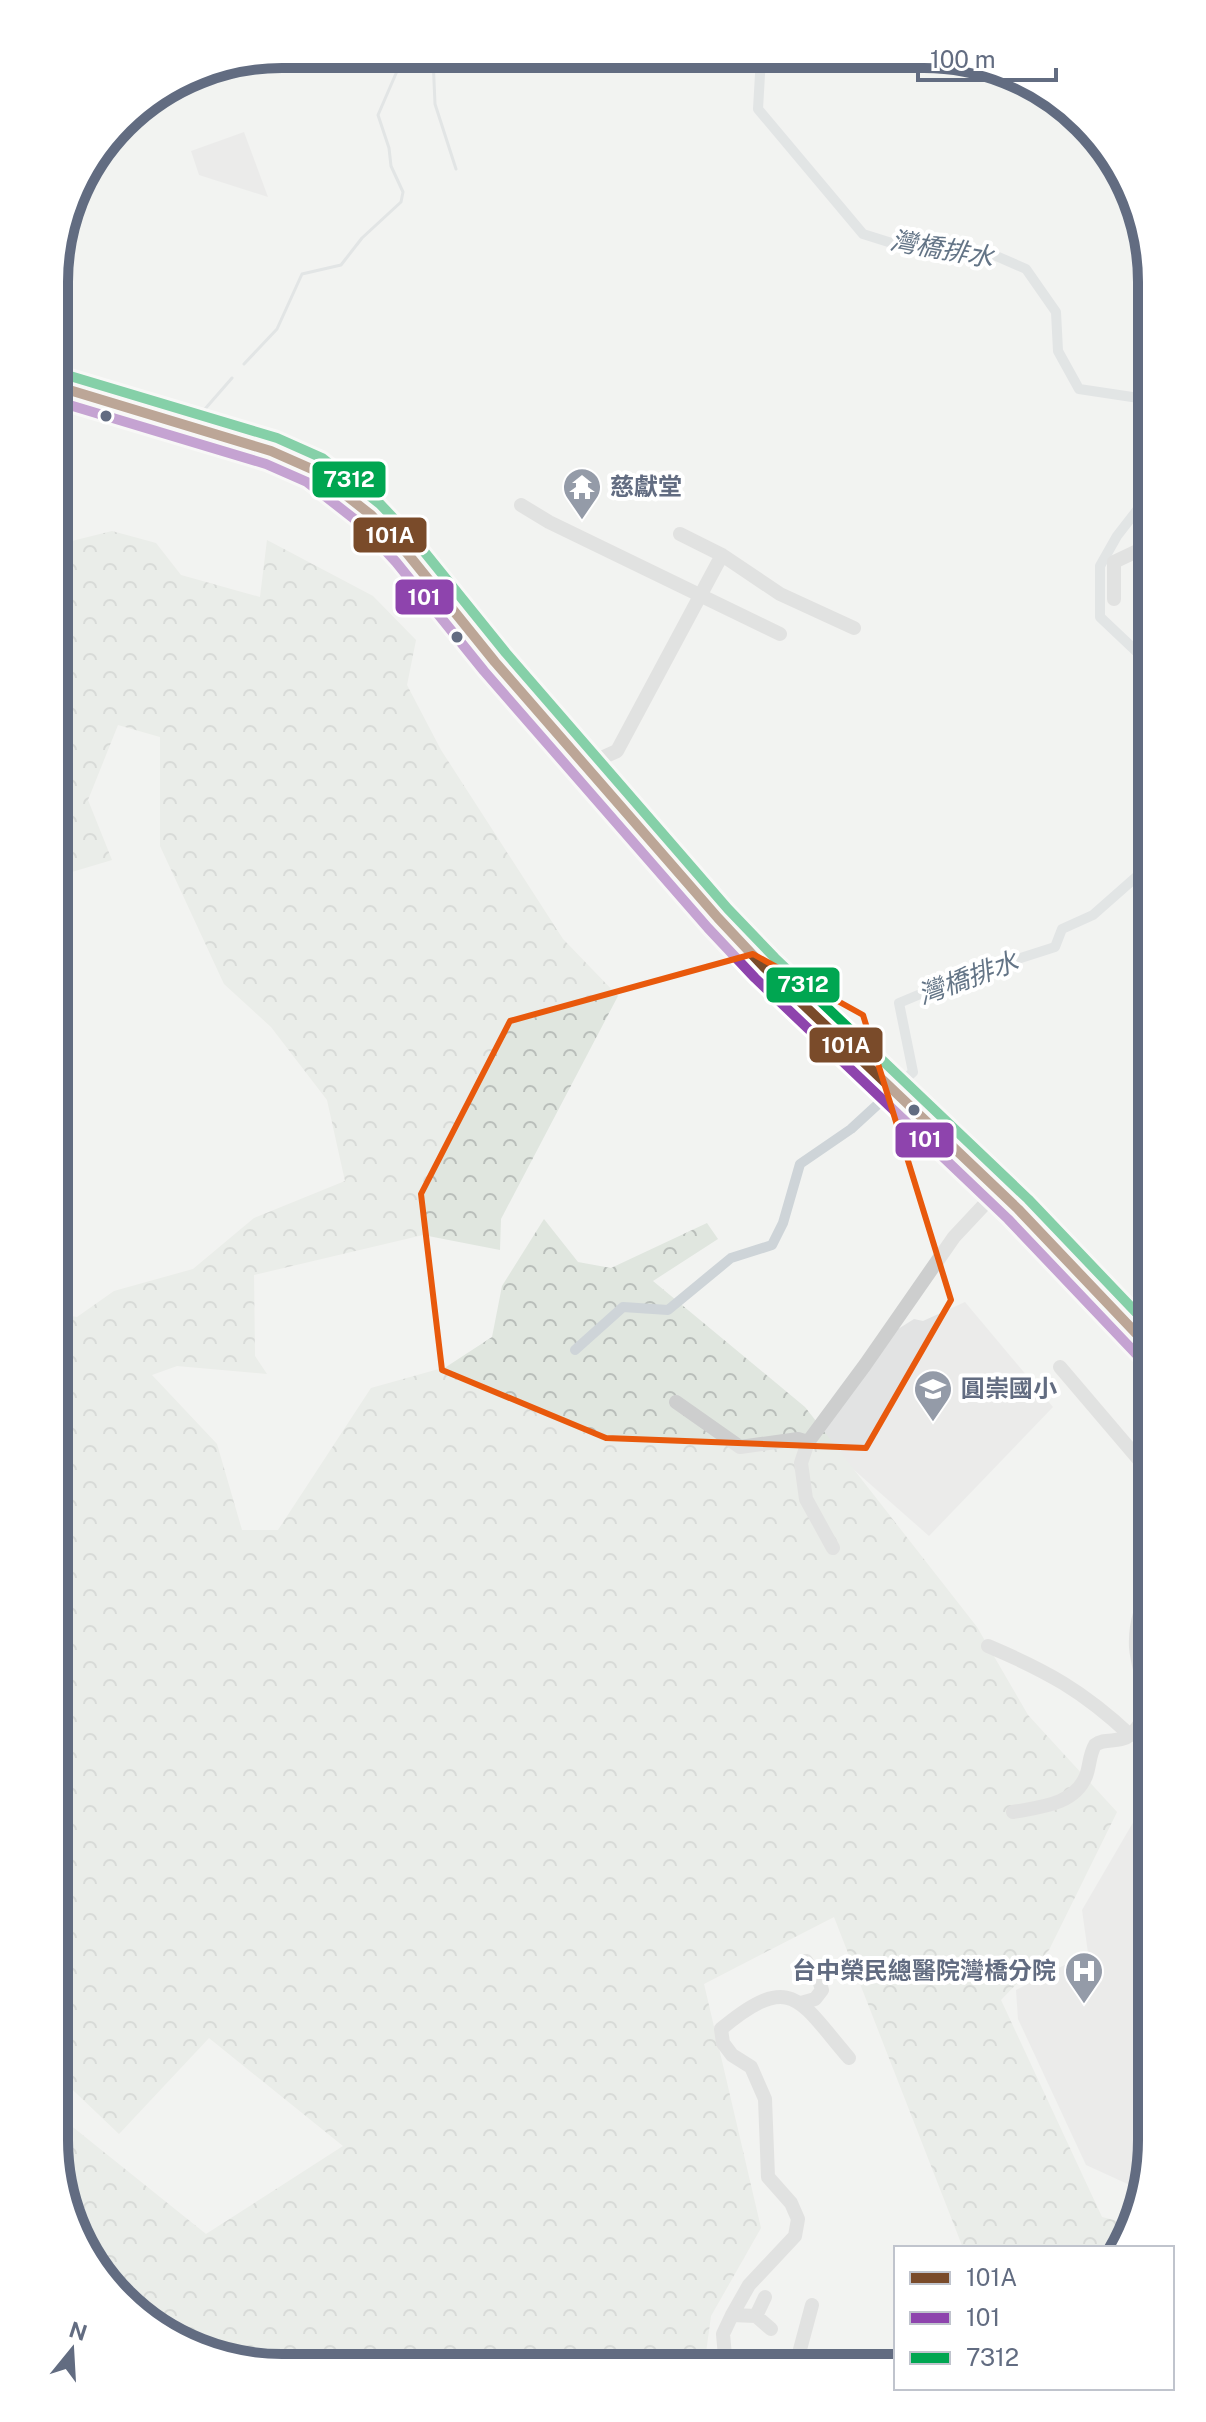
<svg xmlns="http://www.w3.org/2000/svg" width="1206" height="2422" viewBox="0 0 1206 2422" font-family="'Public Sans','Noto Sans TC',sans-serif">
<style>
.built{fill:#e2e3e3}
.forest{fill:url(#forest-crowns)}
.lines{fill:none;stroke-linecap:round;stroke-linejoin:round}
.stream{stroke:#ced4d8;stroke-width:3}
.canal{stroke:#ced4d8;stroke-width:10}
.major-casing{stroke:#cecfd0;stroke-width:22}
.minor{stroke:#cdcece;stroke-width:14}
.major{stroke:#e0e0e1;stroke-width:18}
.bus-1-casing{stroke:#fff;stroke-width:16}
.bus-2-casing{stroke:#fff;stroke-width:16}
.bus-3-casing{stroke:#fff;stroke-width:16}
.bus-1{stroke:#7a4b2a;stroke-width:10}
.bus-2{stroke:#8e44ad;stroke-width:10}
.bus-3{stroke:#00a651;stroke-width:10}
.marked{fill:none;stroke:#e8590c;stroke-width:6;stroke-linejoin:round}
.bus-dot{fill:#626c81;stroke:#fff;stroke-width:3}
.labels{text-anchor:middle;stroke-width:8;stroke-linejoin:round;paint-order:stroke}
.poi-label{font-size:24px;font-weight:bold;fill:#626c81;stroke:#fff;text-anchor:start}
.water-label{font-size:26px;font-style:italic;fill:#637486;stroke:#fff}
.rim{fill:none;stroke:#626c81;stroke-width:10}
.line-badge{stroke:#fff;stroke-width:3}
.badge-label{font-size:22px;text-anchor:middle;font-weight:bold;fill:#fff}
</style>
<defs>
<pattern id="forest-crowns" width="20" height="18" patternUnits="userSpaceOnUse" patternTransform="scale(2)"><rect width="20" height="18" fill="#e0e6df"/><path d="M2 6a3 3 0 1 1 6 0M12 15a3 3 0 1 1 6 0" fill="none" stroke="#b9beba"/></pattern>
</defs>
<rect width="100%" height="100%" fill="#f2f3f1"/>
<path class="built" d="M244,132L268,197L199,175L191,151Z
M965,1302L1053,1407L929,1536L819,1439L887,1336L914,1319L923,1321Z
M1152,1790L1151,2155L1136,2197L1132,2186L1086,2165L1018,2019L1016,1990L1088,1953L1082,1910Z"/>
<path class="forest" d="M112,531L156,543L181,575L260,597L267,540L373,596L416,640L407,685L441,750L563,939L618,996L501,1219L500,1250L423,1235L254,1275L255,1356L267,1374L177,1366L152,1375L217,1444L242,1530H278L371,1388L446,1367L492,1337L502,1286L544,1219L578,1262L611,1268L707,1223L718,1239L653,1281L805,1407L977,1627L1028,1715L1117,1812L1049,1950L1001,2000L1102,2217L1126,2223L1116,2248H963L834,1917L704,1984L761,2228L711,2316L704,2367L252,2366L132,2312L66,2213L54,2140V2112L206,2234L343,2146L209,2038L119,2134L54,2072L55,1313L77,1317L114,1291L193,1269L254,1218L345,1181L327,1100L271,1027L224,984L160,846V737L118,725L88,800L112,860L55,877L56,545Z"/>
<g class="lines">
<path class="stream" d="M426,55L433,58L435,104L456,169
M244,364L277,329L302,274L341,265L362,238L401,202L403,192L391,166L389,148L378,115L404,55
M198,417L232,378"/>
<path class="canal" d="M761,57L758,109L863,234L898,245L987,252L1026,269L1056,312L1058,351L1079,389L1152,400
M1152,678L1137,652L1100,617V566L1117,536L1152,491
M575,1350L623,1307L668,1310L731,1258L772,1245L783,1223L800,1164L851,1129L913,1072L899,1003L961,977L1055,947L1062,929L1093,915L1152,863"/>
<g class="major-casing">
<path id="major" d="M56,386L271,451L314,470L371,515L407,553L495,662L718,918L765,968L1018,1209L1152,1350"/>
</g>
<path class="minor" d="M521,505L549,522L780,634
M680,534L722,555
M1114,599V562L1152,544
M586,765L617,751L722,555L780,594L854,628
M1060,1367L1152,1475
M676,1402L740,1447L798,1439L808,1442
M833,1548L806,1499L801,1463L808,1442L865,1365L954,1237L998,1190
M988,1646C1047,1671 1083,1691 1130,1735
M1013,1812C1040,1807 1074,1805 1086,1776C1090,1766 1089,1755 1095,1745C1105,1737 1119,1744 1130,1735C1160,1710 1138,1677 1136,1647C1135,1626 1141,1605 1152,1587
M801,2003L815,1999L822,1990L819,1980L806,1961
M732,2315L756,2316L765,2297
M756,2316L771,2329
M726,2367L723,2334L732,2315L749,2285L795,2236L798,2219L791,2203L768,2177L765,2099L751,2067L732,2055L723,2043L721,2029C792,1970 799,2000 849,2058
M795,2368L812,2305"/>
<use href="#major" class="major"/>
<g class="bus-1-casing">
<path id="bus-1" d="M56,386L271,451L314,470L371,515L407,553L495,662L718,918L765,968L1018,1209L1152,1350"/>
</g>
<g class="bus-2-casing">
<path id="bus-2" d="M56,401L266,464L307,482L362,525L396,562L484,671L708,928L755,978L1008,1219L1142,1360"/>
</g>
<g class="bus-3-casing">
<path id="bus-3" d="M60,373L277,438L322,458L380,504L418,544L506,653L728,909L775,958L1028,1199L1152,1329"/>
</g>
<use href="#bus-1" class="bus-1"/>
<use href="#bus-2" class="bus-2"/>
<use href="#bus-3" class="bus-3"/>
</g>
<path d="M0 0H1206V2422H0ZM753,954L863,1015L951,1300L866,1448L606,1438L442,1370L421,1194L510,1021Z" fill="#f2f3f1" fill-opacity=".55" fill-rule="evenodd"/>
<path class="marked" d="M753,954L863,1015L951,1300L866,1448L606,1438L442,1370L421,1194L510,1021Z"/>
<defs>
<g id="temple-pin" transform="scale(2)"><path d="M0 17L-7.5 6A9.5 9.5 0 1 1 7.5 6Z" fill="#949ba8" stroke="#fff"/><path d="M0-6L5-2H3V0L6.5 2.5H4V6H1.5V3h-3V6H-4V2.5H-6.5L-3 0V-2H-5Z" fill="#fff"/></g>
<g id="school-pin" transform="scale(2)"><path d="M0 17L-7.5 6A9.5 9.5 0 1 1 7.5 6Z" fill="#949ba8" stroke="#fff"/><path d="M0-5L7-2L0 1L-7-2ZM-4 1L0 2.5L4 1V4Q0 6-4 4Z" fill="#fff"/></g>
<g id="hospital-pin" transform="scale(2)"><path d="M0 17L-7.5 6A9.5 9.5 0 1 1 7.5 6Z" fill="#949ba8" stroke="#fff"/><path d="M-5-5h3v3.5h4V-5h3V5h-3V1.5h-4V5h-3Z" fill="#fff"/></g>
</defs>
<g fill-rule="evenodd">
<use href="#temple-pin" x="582" y="487"/>
<use href="#school-pin" x="933" y="1389"/>
<use href="#hospital-pin" x="1084" y="1971"/>
</g>
<g class="bus-dot">
<circle cx="106" cy="416" r="7"/>
<circle cx="457" cy="637" r="7"/>
<circle cx="914" cy="1110" r="7"/>
</g>
<g class="labels">
<g class="poi-label">
<text x="610" y="495">慈獻堂</text>
<text x="961" y="1397">圓崇國小</text>
<text x="1056" y="1979" text-anchor="end">台中榮民總醫院灣橋分院</text>
</g>
<g class="water-label">
<text transform="translate(942 249) rotate(10)" y="9">灣橋排水</text>
<text transform="translate(968 978) rotate(-20)" y="9">灣橋排水</text>
</g>
</g>
<path d="M0 0H1206V2422H0ZM282 68H924A214 214 0 0 1 1138 282V2140A214 214 0 0 1 924 2354H282A214 214 0 0 1 68 2140V282A214 214 0 0 1 282 68Z" fill="#fff" fill-rule="evenodd"/>
<path class="rim" d="M282 68H924A214 214 0 0 1 1138 282V2140A214 214 0 0 1 924 2354H282A214 214 0 0 1 68 2140V282A214 214 0 0 1 282 68Z"/>
<g class="line-badge">
<rect x="311" y="460" width="76" height="39" rx="8" fill="#00a651"/>
<rect x="352" y="516" width="76" height="38" rx="8" fill="#7a4b2a"/>
<rect x="394" y="578" width="61" height="38" rx="8" fill="#8e44ad"/>
<rect x="765" y="966" width="76" height="38" rx="8" fill="#00a651"/>
<rect x="808" y="1026" width="76" height="38" rx="8" fill="#7a4b2a"/>
<rect x="894" y="1121" width="61" height="38" rx="8" fill="#8e44ad"/>
</g>
<g class="badge-label">
<text x="349" y="487">7312</text>
<text x="390" y="543">101A</text>
<text x="424" y="605">101</text>
<text x="803" y="992">7312</text>
<text x="846" y="1053">101A</text>
<text x="925" y="1147">101</text>
</g>
<rect x="894" y="2246" width="280" height="144" fill="#ffffff" stroke="#c0c4cd" stroke-width="2"/>
<rect x="910" y="2272" width="40" height="12" fill="#7a4b2a" stroke="#c0c4cd" stroke-width="2"/>
<text x="966" y="2286" font-size="24" fill="#626c81">101A</text>
<rect x="910" y="2312" width="40" height="12" fill="#8e44ad" stroke="#c0c4cd" stroke-width="2"/>
<text x="966" y="2326" font-size="24" fill="#626c81">101</text>
<rect x="910" y="2352" width="40" height="12" fill="#00a651" stroke="#c0c4cd" stroke-width="2"/>
<text x="966" y="2366" font-size="24" fill="#626c81">7312</text>
<g transform="translate(72 2350) rotate(18)" stroke="#ffffff" stroke-width="6" paint-order="stroke">
<path d="M0-6L14 30L0 20L-14 30Z" fill="#626c81"/>
<text y="-12" font-size="22" font-weight="bold" text-anchor="middle" fill="#626c81">N</text>
</g>
<path d="M918 68v12h138v-12" fill="none" stroke="#626c81" stroke-width="4"/>
<text x="930" y="68" font-size="24" fill="#626c81" stroke="#ffffff" stroke-width="6" paint-order="stroke">100 m</text>
</svg>
